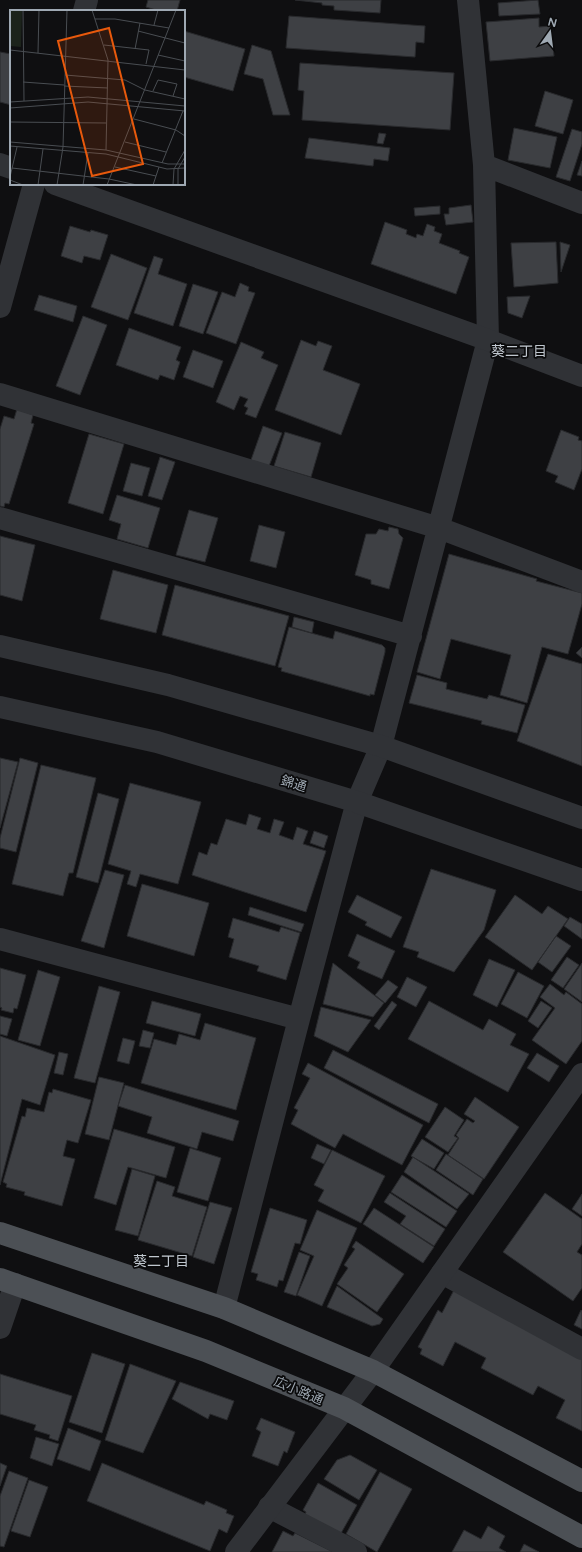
<svg xmlns="http://www.w3.org/2000/svg" width="582" height="1552" viewBox="0 0 582 1552" font-family="'Varela Round','Noto Sans JP',sans-serif">
<style>
.building{fill:#3e4044;stroke:#292a2d}
.lines{fill:none;stroke-linecap:round;stroke-linejoin:round}
.minor{stroke:#303236;stroke-width:22}
.tertiary{stroke:#303236;stroke-width:22}
.primary{stroke:#4c5055;stroke-width:22}
.labels{text-anchor:middle;stroke-width:3.5;stroke-linejoin:round;paint-order:stroke}
.street-label{font-size:13px;fill:#9fa9b3;stroke:#0a0a0b}
.neighbourhood-label{font-size:14px;fill:#c0c7cf;stroke:#0a0a0b}
.inset-road{fill:none;stroke:#494d52;stroke-width:1}
.view{fill:#e8590c;fill-opacity:0.15;stroke:#e8590c;stroke-width:2}
.inset-edge{fill:none;stroke:#9fa9b3;stroke-width:2}
</style>
<rect width="100%" height="100%" fill="#0f0f11"/>
<path class="building" d="M148,0H180L177,11H159L146,7Z
M295,0H381L380,13L334,10V6L322,5V3Z
M538,0L540,14L499,16L498,3Z
M289,16L425,26L424,43L416,42L415,57L286,48Z
M539,18V27L551,26L554,56L490,61L486,22Z
M184,31L245,49L233,91L184,77Z
M252,45L271,51L290,115H273L263,79L244,74Z
M0,52L11,54V105L0,102Z
M300,63L454,73L450,130L302,120L304,91L298,90Z
M545,91L573,100L563,134L535,126Z
M514,128L557,137L550,168L508,160Z
M572,129L582,132V144L570,181L556,177Z
M379,133L386,134L383,144L377,143Z
M309,138L390,148L388,161L374,159L373,166L305,158Z
M582,161V176L577,175Z
M471,205L473,222L446,225L444,214H449V208Z
M440,206V214L415,216L414,208Z
M385,222L407,230L406,234L416,238L417,234L423,236L427,224L435,227L434,231L442,234L439,243L460,251L459,253L469,257L456,294L371,264Z
M70,226L90,232L91,230L108,235L100,260L84,256L82,263L61,256Z
M556,242L558,283L514,287L511,243Z
M560,242L570,245L561,272Z
M111,254L147,268L128,320L91,307Z
M154,256L163,259L158,274L187,284L173,326L134,313Z
M240,283L249,287L248,291L255,293L236,344L206,333L222,292L235,297Z
M193,284L218,292L203,334L179,326Z
M39,295L77,306L73,322L34,310Z
M530,296L522,318L508,313L507,297Z
M83,316L107,325L80,395L56,386Z
M129,328L181,347L176,360L180,362L174,380L160,375L158,380L116,365Z
M301,340L316,346L318,341L332,346L323,370L360,384L341,435L275,410Z
M241,342L264,352L261,358L278,365L256,418L245,414L248,408L244,406L248,399L240,396L234,410L216,402Z
M193,350L223,361L213,388L183,377Z
M17,409L33,415L31,423L34,424L9,504L5,503L4,507L0,506V429L4,416L14,419Z
M263,426L282,433L269,466L251,460Z
M561,430L579,437L578,440L582,441V469L574,490L555,482L558,476L546,471Z
M285,432L321,443L311,477L274,466Z
M89,434L124,444L103,514L68,503Z
M160,457L175,462L162,500L148,496Z
M131,463L150,468L142,496L123,491Z
M117,495L160,508L148,548L117,539L121,524L109,520Z
M189,510L218,518L205,562L176,555Z
M259,525L285,532L276,568L250,561Z
M389,527L398,529L399,534L403,538L389,589L371,584V580L355,575L366,534H376L379,529L388,531Z
M0,536L35,545L22,601L0,595Z
M449,554L537,579L536,581L582,593V604L568,654L542,647L527,703L500,695L511,655L451,639L440,679L417,672Z
M113,570L168,585L156,633L100,619Z
M175,585L289,616L275,666L162,635Z
M294,617L314,622L312,633L292,627Z
M289,627L333,639L335,631L382,645L385,648V652L374,695L370,694V696L281,671L282,668L278,667Z
M582,647V658L576,653Z
M548,654L582,664V766L517,741Z
M417,675L447,683L446,689L487,699L489,695L525,705L517,733L481,724L482,721L409,703Z
M0,758L18,762L0,828Z
M20,758L38,763L16,852L0,848V838Z
M41,765L96,778L73,873H69L63,896L12,884Z
M130,783L201,802L178,884L140,874L136,887L127,884L131,871L108,864Z
M98,793L119,799L98,883L76,877Z
M249,814L261,818L257,829L270,833L274,819L284,822L279,835L293,840L297,827L308,831L303,844L326,851L306,912L192,875L199,852L207,855L211,843L217,845L226,819L246,825Z
M314,831L328,836L324,848L310,843Z
M431,869L496,890L484,930L454,972L417,957L419,952L403,947Z
M105,870L124,875L104,948L81,941Z
M142,884L209,903L194,956L127,936Z
M357,895L402,917L391,938L365,925L367,922L348,912Z
M515,895L542,914L548,906L568,919L532,970L485,937Z
M250,907L304,924L301,932L248,915Z
M570,917L582,924V939L564,926Z
M233,918L279,932L281,927L300,933L286,980L257,971L259,966L229,957L234,939L228,937Z
M357,934L395,951L382,979L357,968L360,962L348,956Z
M556,936L571,946L552,972L538,962Z
M567,957L579,965L563,988L551,980Z
M489,959L515,970L497,1007L473,995Z
M333,963L384,1003L373,1017L323,1004Z
M582,963V1002L564,989Z
M0,968L26,975L17,1009L14,1008L13,1013L1,1010L2,1008L0,1007Z
M38,970L60,977L40,1046L18,1040Z
M518,972L544,986L527,1018L501,1004Z
M407,977L427,987L416,1007L397,997Z
M388,980L398,987L385,1003L375,995Z
M550,984L564,995L566,992L582,1004V1041L566,1064L532,1040L555,1008L540,997Z
M99,986L120,992L95,1083L74,1078Z
M152,1001L201,1014L195,1036L146,1023Z
M392,1001L397,1005L379,1030L374,1026Z
M429,1001L483,1030L489,1019L516,1034L510,1045L529,1054L508,1092L408,1039Z
M541,1001L552,1008L538,1028L528,1021Z
M321,1007L371,1020L348,1052L314,1036Z
M0,1016L12,1019L7,1036L0,1034Z
M205,1023L256,1038L236,1110L141,1083L154,1039L176,1045L179,1034L200,1040Z
M143,1030L154,1033L150,1048L139,1046Z
M0,1036L55,1055L40,1105L22,1099L0,1185Z
M123,1038L135,1041L129,1064L117,1061Z
M333,1050L438,1104L429,1123L324,1068Z
M59,1052L68,1054L63,1075L54,1073Z
M537,1053L559,1066L549,1082L527,1068Z
M308,1063L423,1125L402,1165L343,1134L335,1148L291,1124L298,1110L294,1108L310,1078L302,1074Z
M99,1077L124,1083L109,1140L85,1134Z
M125,1085L239,1121L233,1141L202,1132L197,1149L147,1133L152,1117L118,1106Z
M53,1089L91,1100L78,1143L67,1140L63,1156L75,1159L62,1206L24,1195L25,1192L6,1187L7,1184L3,1182L22,1116L25,1117L27,1108L44,1112L49,1092L52,1093Z
M475,1097L519,1127L484,1179L448,1155L459,1138L456,1135L467,1119L473,1123L475,1121L464,1114Z
M445,1107L464,1120L454,1136L458,1138L448,1152L425,1137Z
M114,1129L175,1147L166,1178L128,1167L116,1205L94,1198Z
M422,1139L444,1153L434,1169L411,1156Z
M317,1144L331,1150L324,1164L311,1158Z
M190,1148L221,1158L208,1201L177,1192Z
M332,1150L385,1176L361,1223L318,1201L324,1190L314,1185Z
M446,1154L483,1179L473,1195L436,1170Z
M413,1157L469,1194L457,1209L404,1172Z
M132,1169L155,1176L138,1236L115,1230Z
M402,1175L457,1211L446,1227L391,1192Z
M157,1181L175,1187L172,1196L207,1207L192,1256L138,1240Z
M390,1193L445,1229L434,1246L400,1224L406,1216L384,1202Z
M545,1193L582,1219V1244L577,1252L582,1255V1288L573,1301L503,1252Z
M582,1194V1216L572,1209Z
M210,1202L232,1208L214,1264L193,1257Z
M270,1208L307,1220L300,1244L295,1243L283,1281L279,1280L277,1287L256,1280L258,1274L251,1272Z
M374,1208L434,1247L423,1263L363,1224Z
M317,1210L357,1228L322,1306L297,1295L314,1256L300,1250Z
M356,1241L404,1274L377,1312L337,1284L348,1268L344,1265L355,1249L352,1247Z
M299,1252L310,1256L296,1296L284,1292Z
M337,1286L383,1319L380,1324L372,1326L327,1307Z
M454,1290L582,1357V1431L556,1418L565,1400L538,1386L533,1395L481,1368L486,1358L455,1342L443,1366L420,1354L422,1349L418,1347L438,1310L442,1313Z
M581,1310L582,1311V1329L574,1325Z
M92,1353L125,1364L102,1433L69,1422Z
M130,1364L176,1381L143,1453L105,1440Z
M0,1374L72,1396L58,1441L49,1438L50,1435L34,1430L36,1425L0,1414Z
M180,1382L234,1401L227,1420L210,1414L208,1419L172,1399Z
M261,1418L295,1432L287,1453L284,1451L278,1466L252,1456L261,1432L256,1429Z
M68,1428L101,1441L90,1471L57,1459Z
M36,1437L59,1444L52,1466L30,1458Z
M350,1455L377,1470L359,1500L324,1479L337,1460Z
M0,1463L7,1466L0,1486Z
M102,1463L204,1505L206,1501L227,1510L226,1513L234,1516L227,1533L219,1529L210,1551L87,1501Z
M9,1471L28,1478L4,1547L0,1546V1496Z
M380,1472L412,1489L377,1552L346,1534Z
M29,1480L48,1487L30,1537L11,1531Z
M318,1483L357,1505L340,1535L305,1515L306,1512L303,1510Z
M488,1526L505,1536L499,1548L506,1552H452L464,1530L481,1539Z
M283,1531L293,1536L295,1533L333,1552H272Z
M524,1544L539,1552H520Z"/>
<g class="lines">
<path class="minor" d="M484,165L582,203
M0,394L439,528L582,582
M0,518L411,636
M0,939L299,1019
M442,1273L582,1349
M224,1308L299,1019L349,831L357,802L381,746L488,340L484,165L468,0
M0,1328L15,1284
M269,1507L356,1552"/>
<path class="tertiary" d="M84,11L87,0
M0,164L11,168
M55,184L488,340L582,376
M0,307L34,184
M0,646L168,685L381,746L582,818
M0,707L157,742L357,802L582,880
M236,1552L373,1371L582,1074"/>
<path class="primary" d="M0,1233L224,1308L373,1371L582,1481
M0,1279L206,1351L344,1408L582,1537"/>
</g>
<g class="labels">
<g class="street-label">
<text transform="translate(294 783) rotate(17)" y="5">錦通</text>
<text transform="translate(299 1390) rotate(23)" y="5">広小路通</text>
</g>
<g class="neighbourhood-label">
<text x="519" y="356">葵二丁目</text>
<text x="161" y="1266">葵二丁目</text>
</g>
</g>
<g transform="translate(10 10)">
<rect width="175" height="175" fill="#0f0f11"/>
<path d="M0,0H12L11,37L0,36Z" fill="#1c231b"/>
<path class="inset-road" d="M13,0L14,91M82,0L98,50L96,140M85,9H105L159,18M144,15L148,0M128,21L175,33M94,35L139,40L136,54M125,39L130,13M0,40L175,60M28,43L29,0M148,45L175,51M55,65L115,70L135,80L175,89M13,72L54,75M54,76L98,78M143,81L148,70L167,74L163,86M0,92L78,87L175,96M0,98L78,92L175,101M124,109L166,120L175,126M0,112L96,113M0,132L96,140L158,154H175M115,132L156,142M0,136L96,144L157,159L175,158M152,153L173,101M105,157L146,166M2,158L99,169L127,175M0,167L7,137M0,170L13,175M28,175L33,139M47,175L53,137L57,0M73,175L78,143M97,175L166,0M143,175L149,157M163,175L164,159L175,140M168,175V159L175,147"/>
<path class="view" d="M99,18L133,154L82,166L48,31Z"/>
<rect width="175" height="175" class="inset-edge"/>
</g>
<g transform="translate(550 32) rotate(14)" stroke="#0a0a0b" stroke-width="3" paint-order="stroke">
<path d="M0-3L7 15L0 10L-7 15Z" fill="#9fa9b3"/>
<text y="-6" font-size="11" font-weight="bold" text-anchor="middle" fill="#9fa9b3">N</text>
</g>
</svg>
